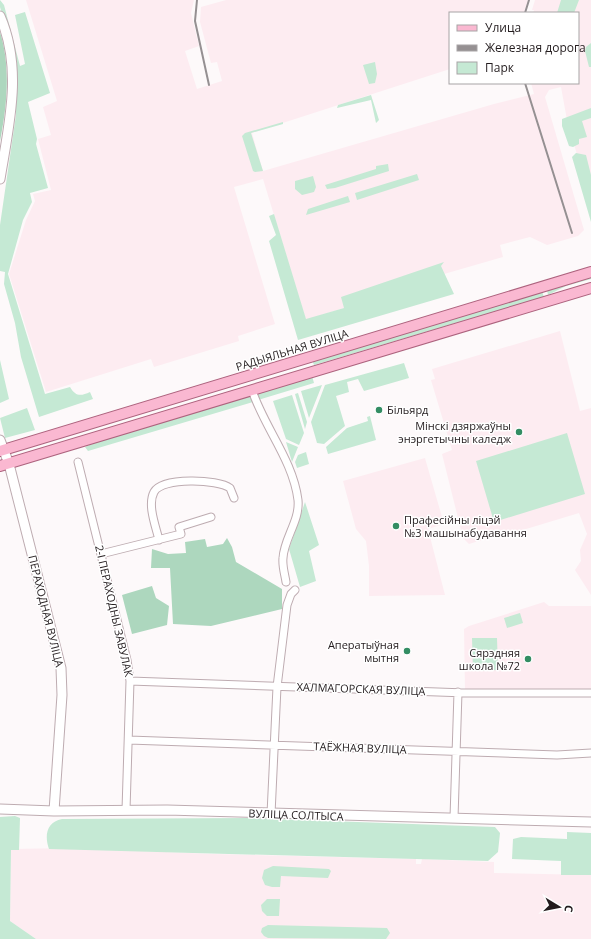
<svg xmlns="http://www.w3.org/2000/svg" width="591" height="939" viewBox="0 0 591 939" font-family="'Open Sans',sans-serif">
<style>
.built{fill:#fdecf1}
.green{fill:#c5e9d4}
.forest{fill:#add7be}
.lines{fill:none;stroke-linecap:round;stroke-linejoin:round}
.street-casing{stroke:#beacb1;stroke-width:9}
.secondary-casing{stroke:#beacb1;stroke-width:11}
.primary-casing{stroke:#ad637e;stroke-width:12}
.street{stroke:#fff;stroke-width:7}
.secondary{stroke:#fff;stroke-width:9}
.primary{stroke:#fab8d1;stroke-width:10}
.rail{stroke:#959092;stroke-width:2}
.poi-dot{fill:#338d63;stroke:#fff;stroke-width:1.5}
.labels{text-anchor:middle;stroke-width:3;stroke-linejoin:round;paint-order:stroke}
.street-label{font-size:11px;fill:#231c1e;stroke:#fff}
.poi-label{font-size:11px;fill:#231c1e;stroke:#fff;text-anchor:end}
</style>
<rect width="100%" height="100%" fill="#fdf9fa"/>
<path class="built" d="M26,0H194L191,13L199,46L185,51L197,89L222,81L217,62L211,63L200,22L201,7L226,0H528L524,13H450V69L252,133L263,171L494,104L534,94L531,83H578V13H533L534,10H532L535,0H591V203L567,120L561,87L549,90L545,97L584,230L578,236L547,245L530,237L500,245L503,257L444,274L344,308L306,320L263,179L234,187L275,324L238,336L239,341L154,367L151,359L46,392L9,274L26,220L35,201L33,194L51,190L38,139L51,135L43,107L57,101Z
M560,331L580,411L591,408V595L575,570L581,561L580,550L587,534L579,513L496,538L495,536L469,544L463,538L442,454L452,450L431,380L435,379L432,369Z
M425,458L444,524L428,529L445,595L369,596V566L366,541L356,529L343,481Z
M544,602L549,606H591V689L574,691L465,690L464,629L469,626Z
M69,848L213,854L416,859V864H421L422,859L494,862V873L591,875V939H36L10,921L11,849Z"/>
<path class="green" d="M0,0L4,5L20,66L25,64L15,15L25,12L50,93L28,102L37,139L36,144L48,188L30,193L32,202L23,220L8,274L45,394L70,387C76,397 81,396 90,392L93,399L39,417L21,357L15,323L4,284L5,272L0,271V225L16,115V68L0,7Z
M561,0H579L574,13H557Z
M591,43V67H589L585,51L586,47Z
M375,62L377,74L375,83L369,84L363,65Z
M371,95L379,120L376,123L371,100L337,108L338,105Z
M591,108V118L582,121L587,137L579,139V144L573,147L569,146L562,126V119Z
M283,122V124L251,133L263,171L255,172L253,171L242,136L245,133Z
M576,153L586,155L591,175V222L572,157Z
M388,164L389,171L335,188L327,189L325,185L376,169V166Z
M417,174L419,180L357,200L355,193Z
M313,176L316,187L314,192L302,195L295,189V181Z
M348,196L350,202L306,215L308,209Z
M274,214L306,319L344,308L341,297L444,262L441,266L454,294L298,340L269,241L276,235L269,216Z
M591,277V279L566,286L548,295L547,290Z
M542,291L544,297L314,365L312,360Z
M0,360L9,399L0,403Z
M404,363L409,378L364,391L358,379L347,382L349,392L336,396L345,426L324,444L317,443L311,422L325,385Z
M312,376L314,383L258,400L257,394L260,391Z
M322,385L309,418L301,391Z
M298,393L307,422L305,429L295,394Z
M250,395L253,402L88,451L85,447L100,440Z
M292,395L304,433L299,445L286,439L273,401Z
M27,408L35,430L5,438L0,418Z
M370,416L376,440L328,454L326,447L347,428L368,421L367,417Z
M567,433L585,494L494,522L476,461Z
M286,442L298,447L292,462Z
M306,452L309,464L297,468L295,462L298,455Z
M305,502L319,545L309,551L316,581L300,587L289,549Z
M520,613L523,623L507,628L504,618Z
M472,638H497L498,670L473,671Z
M15,816L20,818L19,850H11L10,921L36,939H0V817Z
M248,818L495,827L500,833L498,852L488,861L49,849C44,835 47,822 62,819Z
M567,832L591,833V875H561V861L512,859L513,839L521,837L567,839Z
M273,866L329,869L331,871L328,878L281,876L280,887H272L265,885L262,878L264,870Z
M267,899H280L279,916H267L262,911L261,905Z
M268,925L387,928L390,933L386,939L268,938L264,936L261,932L262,928Z"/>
<path class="forest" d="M0,32C11,67 7,106 0,141Z
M227,538L232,547L236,562L282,589V609L211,626L173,624L170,568H151L152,549L168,554L186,553L185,542L205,539L207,547L223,544Z
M152,586L156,598L169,606L167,625L132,634L122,595Z"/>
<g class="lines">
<g class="street-casing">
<path id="street" d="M252,390C264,427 293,460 298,500C300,521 284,538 283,558C282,566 285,575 286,582
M78,462L127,660L130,681L126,810
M159,540C156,527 147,505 154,492C162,477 218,479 230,488L234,498
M101,554L181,534L179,527L211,517
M130,681L466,693H591
M129,740L557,755L591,753
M271,814L277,687L287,605L291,594L295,590
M454,818L458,692"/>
</g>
<g class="secondary-casing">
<path id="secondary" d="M0,16C23,69 9,124 0,179
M0,440L9,464L61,668L62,695L54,811
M0,809L54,811L167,810L591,822"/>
</g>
<g class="primary-casing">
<path id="primary" d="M0,451L591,272
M0,466L591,288"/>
</g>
<use href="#street" class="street"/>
<use href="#secondary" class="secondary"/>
<use href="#primary" class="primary"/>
<path class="rail" d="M197,0L195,21L209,85
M525,13L529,0
M525,83L572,233"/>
</g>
<g class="poi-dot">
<circle cx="379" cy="410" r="4"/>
<circle cx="519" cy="432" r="4"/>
<circle cx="396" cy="526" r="4"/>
<circle cx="407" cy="651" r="4"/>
<circle cx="528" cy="659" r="4"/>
</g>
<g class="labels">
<g class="street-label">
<text transform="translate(292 350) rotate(-17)" y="4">РАДЫЯЛЬНАЯ ВУЛІЦА</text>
<text transform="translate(46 611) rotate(76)" y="4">ПЕРАХОДНАЯ ВУЛІЦА</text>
<text transform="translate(114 611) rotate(77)" y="4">2-І ПЕРАХОДНЫ ЗАВУЛАК</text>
<text transform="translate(361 689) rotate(2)" y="4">ХАЛМАГОРСКАЯ ВУЛІЦА</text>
<text transform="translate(360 748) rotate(2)" y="4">ТАЁЖНАЯ ВУЛІЦА</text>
<text transform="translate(296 815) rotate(2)" y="4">ВУЛІЦА СОЛТЫСА</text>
</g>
<g class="poi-label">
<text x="387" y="414" text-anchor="start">Більярд</text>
<text x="511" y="430">Мінскі дзяржаўны<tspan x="511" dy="13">энэргетычны каледж</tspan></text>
<text x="404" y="524" text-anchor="start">Прафесійны ліцэй<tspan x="404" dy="13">№3 машынабудавання</tspan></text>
<text x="399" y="649">Аператыўная<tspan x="399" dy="13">мытня</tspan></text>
<text x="520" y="657">Сярэдняя<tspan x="520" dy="13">школа №72</tspan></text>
</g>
</g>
<rect x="449" y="12" width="130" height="72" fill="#ffffff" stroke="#a7a4a5"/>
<rect x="457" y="25" width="20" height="6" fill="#fab8d1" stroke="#a7a4a5"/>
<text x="485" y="32" font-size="12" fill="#231c1e">Улица</text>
<rect x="457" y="45" width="20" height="6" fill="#959092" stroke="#a7a4a5"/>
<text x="485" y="52" font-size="12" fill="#231c1e">Железная дорога</text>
<rect x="457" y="62" width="20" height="12" fill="#c5e9d4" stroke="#a7a4a5"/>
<text x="485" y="72" font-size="12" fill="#231c1e">Парк</text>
<g transform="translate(559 907) rotate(100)" stroke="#ffffff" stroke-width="3" paint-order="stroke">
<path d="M0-3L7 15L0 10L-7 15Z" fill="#231c1e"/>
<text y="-6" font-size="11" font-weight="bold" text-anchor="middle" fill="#231c1e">С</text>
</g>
</svg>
